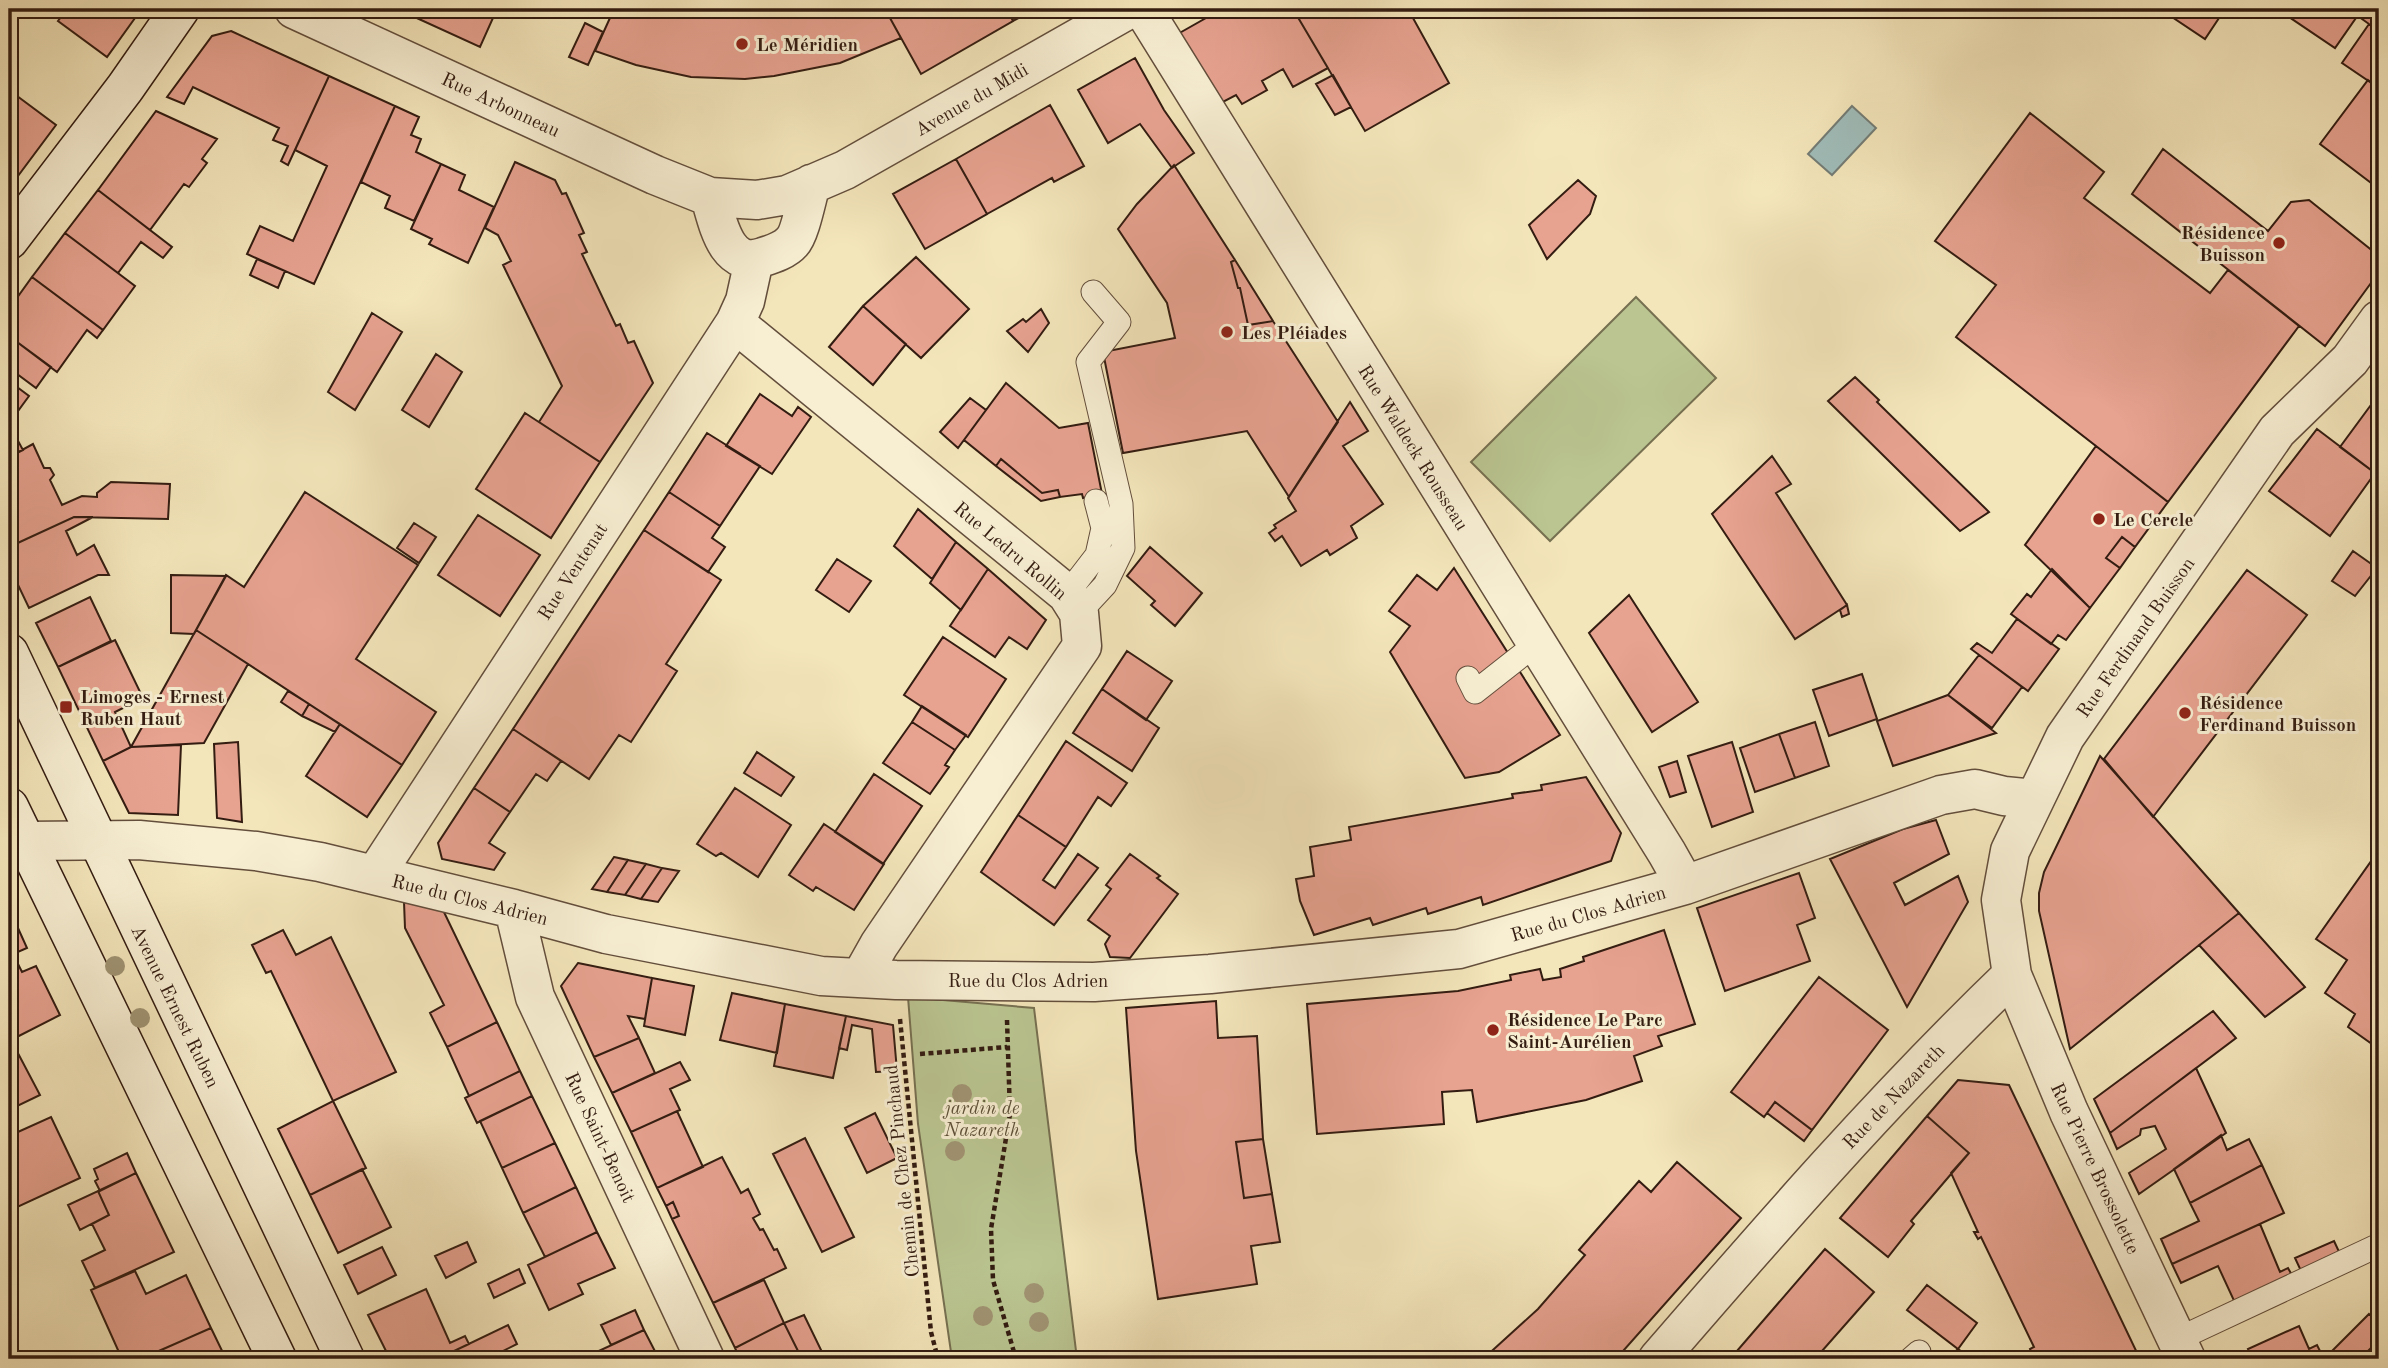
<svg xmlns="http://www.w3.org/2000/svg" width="2388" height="1368" viewBox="0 0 2388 1368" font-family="'Old Standard TT',serif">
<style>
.green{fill:#bac591;stroke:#767051;stroke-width:2}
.water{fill:#a0bdba;stroke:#747d76;stroke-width:2}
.building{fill:#e7a290;stroke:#331c11;stroke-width:2}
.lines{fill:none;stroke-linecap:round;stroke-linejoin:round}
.lane-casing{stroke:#634e3c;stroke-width:25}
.street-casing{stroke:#634e3c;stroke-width:41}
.secondary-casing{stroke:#331c11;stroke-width:41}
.path{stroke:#331c11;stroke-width:4.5;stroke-dasharray:5 3.5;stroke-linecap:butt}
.lane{stroke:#f8efd3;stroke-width:23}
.street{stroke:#f8efd3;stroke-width:38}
.secondary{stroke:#f8efd3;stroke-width:38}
.tree{fill:#a09372}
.poi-dot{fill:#8f2418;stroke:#f8efd3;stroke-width:2.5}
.labels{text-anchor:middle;stroke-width:6;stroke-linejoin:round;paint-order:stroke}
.poi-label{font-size:19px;font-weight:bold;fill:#331c11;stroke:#f8efd3;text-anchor:start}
.street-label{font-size:19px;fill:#331c11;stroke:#f8efd3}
.park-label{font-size:19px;font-style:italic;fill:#5c4f37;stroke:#f8efd3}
</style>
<rect width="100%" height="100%" fill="#f4e6bb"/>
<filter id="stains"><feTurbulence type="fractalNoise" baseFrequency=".00286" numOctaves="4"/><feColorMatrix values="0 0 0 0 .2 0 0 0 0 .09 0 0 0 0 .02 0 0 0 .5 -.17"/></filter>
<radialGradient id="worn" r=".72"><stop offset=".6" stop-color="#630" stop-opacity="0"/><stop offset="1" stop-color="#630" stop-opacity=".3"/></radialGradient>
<path class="green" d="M1636,297L1716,378L1550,541L1471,462Z
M908,997L1034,1008L1077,1359H952L918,1124Z"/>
<path class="water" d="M1852,106L1876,128L1832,175L1808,154Z"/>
<path class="building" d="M67,9H122L135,18L107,57L58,21Z
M122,9H142L135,18Z
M397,9H497L480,47Z
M614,9H885L901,38L840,63L774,76L745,79L691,77L636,65L595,51Z
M885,9H1007L1013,21L921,74Z
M1007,9H1036L1013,21Z
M1222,9H1293L1328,68L1293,87L1283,69L1262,81L1267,90L1242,104L1236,95L1219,104L1176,35Z
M1293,9H1408L1449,83L1365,131Z
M2160,9H2225L2205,39Z
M2277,9H2348L2358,15L2335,48Z
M2348,9H2379V30L2369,24Z
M585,23L603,32L588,65L569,57Z
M2369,24L2379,30V88L2342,63Z
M231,31L329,76L288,165L281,161L288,146L273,140L279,128L193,87L184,104L167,97L212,36Z
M1135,58L1164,110L1194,153L1172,168L1140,124L1108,143L1078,90Z
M1333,75L1351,107L1335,115L1316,84Z
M329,76L395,106L314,284L247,254L260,226L293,241L327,166L295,150Z
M2368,80L2379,88V189L2320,144Z
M9,90L56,125L9,188Z
M1050,105L1084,166L1054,182L1052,178L987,214L956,159Z
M395,106L419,117L411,135L421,139L416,152L441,164L414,221L385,208L390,196L361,182Z
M156,111L217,139L202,159L207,163L189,187L184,184L150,230L98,190Z
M2030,113L2104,172L2084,198L2210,293L2228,270L2299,326L2168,502L1956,337L1996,285L1935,241Z
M2163,149L2268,231L2291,202L2309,200L2379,256V272L2325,346L2132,194Z
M956,159L987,214L925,249L893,194Z
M515,162L555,180L562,194L566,193L584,233L579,235L587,252L582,254L616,326L620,324L628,343L634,341L653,383L600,462L539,422L562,386L503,265L511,261L498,235L485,228Z
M441,164L465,175L459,190L494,207L468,263L429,244L432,239L411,229Z
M1174,165L1235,260L1231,262L1238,288H1240L1248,325L1273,321L1338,422L1289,497L1247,431L1123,453L1103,352L1175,338L1167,303L1118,229L1137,204Z
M1578,180L1596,196L1590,214L1547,259L1529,225Z
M98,190L172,247L163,258L141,242L118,273L65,233Z
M65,233L135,286L103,330L32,277Z
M916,257L969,309L921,358L863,306Z
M257,259L285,271L278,288L250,275Z
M1235,260L1273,321L1248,325L1240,288H1238L1231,262Z
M32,277L103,330L97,338L87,330L57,372L9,336V309Z
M863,306L906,344L873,385L829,347Z
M1041,309L1049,323L1028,352L1007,331L1023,319L1026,322Z
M372,313L402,332L355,410L328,392Z
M9,336L51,367L36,388L9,368Z
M436,354L462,372L429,427L402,410Z
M1855,377L1879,400L1877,402L1989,512L1960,531L1828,401Z
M9,381L29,396L13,418L11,428L23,450L9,457Z
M1006,383L1059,428L1088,423L1102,494L1083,498L1082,494L1060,497L1058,490L1042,493L1001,459L996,466L964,440Z
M760,394L792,416L798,407L811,417L772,474L726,446Z
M2379,394V476L2340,447Z
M970,398L986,410L958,448L940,432Z
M1350,402L1368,431L1343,446L1383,504L1351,526L1357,538L1330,555L1327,550L1301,566L1282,536L1275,541L1269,533L1276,528L1274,525L1296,511L1288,498Z
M525,413L600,462L551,538L476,489Z
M2317,429L2375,473L2330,536L2269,491Z
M707,433L760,466L720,526L669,492Z
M33,444L44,468H50L54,475L50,480L62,505L82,496L97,497V493L111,482L170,484L168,519L74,517L9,547V457Z
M2096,446L2168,502L2135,547L2122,537L2106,558L2120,568L2090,608L2025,545Z
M1772,456L1791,484L1776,493L1847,605L1795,639L1712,514Z
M1001,459L1042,493L1058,490L1060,497L1041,501L996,466Z
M305,492L418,565L356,659L436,712L402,765L196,630L226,575L244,587Z
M669,492L720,526L712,538L725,547L708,572L644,530Z
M918,509L956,542L932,579L894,546Z
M478,515L540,555L500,616L438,575Z
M74,517H93L66,531L77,555L94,545L109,575H98L29,608L9,566V547Z
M414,523L436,537L419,563L397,548Z
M644,530L721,580L666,664L677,671L631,742L619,735L589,779L513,729Z
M2122,537L2135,547L2120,568L2106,558Z
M956,542L988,569L961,610L930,583Z
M1150,547L1202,593L1175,626L1151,605L1155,601L1127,576Z
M2353,551L2377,568L2355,596L2332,581Z
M837,559L871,581L849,612L816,590Z
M1454,568L1560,735L1499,772L1465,778L1390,652L1410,626L1389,611L1417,575L1437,590Z
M988,569L1046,620L1027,649L1009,637L995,657L950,626Z
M2052,569L2090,608L2066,640L2058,635L2051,644L2011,614L2027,594L2031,597Z
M2247,570L2307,615L2153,817L2104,759Z
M171,575L226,576L194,634L171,633Z
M1629,595L1698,702L1652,732L1589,633Z
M90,597L111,641L58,667L36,623Z
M1847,605L1849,614L1842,617L1840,610Z
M2017,619L2059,649L2028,691L1971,649L1977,643L1992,653Z
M196,630L248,664L204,743L131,747Z
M943,637L1006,679L968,737L904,695Z
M115,640L143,698L115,712L131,747L103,761L58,667Z
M1127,651L1172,681L1146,720L1102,689Z
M1979,655L2022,687L1992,728L1948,695Z
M1862,674L1877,719L1829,736L1813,690Z
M1102,689L1159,728L1132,771L1073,733Z
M288,691L309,704L302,716L281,702Z
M1948,695L1996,733L1893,766L1877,721Z
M309,704L340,724L335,732L302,716Z
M922,706L966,735L955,750L912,722Z
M912,722L955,750L945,765L949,767L930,794L883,763Z
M1815,722L1829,766L1795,778L1779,734Z
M340,724L402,765L367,817L306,776Z
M513,729L561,761L547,781L536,774L510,812L474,788Z
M1779,734L1795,778L1755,792L1740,748Z
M1066,741L1127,783L1111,806L1098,797L1066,847L1018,815Z
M238,742L242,822L217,818L214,744Z
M1732,742L1753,812L1712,827L1688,756Z
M181,745L178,815L129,813L103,761L131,747Z
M757,752L794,777L781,796L744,773Z
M2100,756L2239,913L2070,1049L2039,911V893L2044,872Z
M1677,761L1686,792L1670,797L1659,767Z
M874,774L922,806L883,864L835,832Z
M1586,777L1621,833L1611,861L1483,905L1481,897L1428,914L1426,908L1373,925L1370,918L1314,935L1300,901L1296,879L1314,876L1310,847L1351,840L1349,827L1513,798L1512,794L1542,790L1541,785Z
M474,788L510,812L489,843L505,853L494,870L442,859L438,843Z
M735,788L791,825L758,877L721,853L716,856L697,844Z
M1018,815L1066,847L1043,880L1055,888L1078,854L1098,868L1054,925L981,872Z
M1936,820L1949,854L1894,883L1905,905L1958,876L1968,902L1907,1007L1830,859L1903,829Z
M824,824L884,864L854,910L816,887L813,891L789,875Z
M2379,850V1049L2348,1027L2355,1014L2325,993L2347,960L2316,939Z
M1130,854L1160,876L1157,878L1178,894L1130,958L1110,957L1105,944L1110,936L1088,920L1111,889L1106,885Z
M614,857L628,860L607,892L592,889Z
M628,860L646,864L625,895L607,892Z
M646,864L662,868L641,899L625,895Z
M662,868L679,871L658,902L641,899Z
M1799,873L1815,918L1797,925L1810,961L1725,991L1697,908Z
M404,902L442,908L497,1022L447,1047L430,1013L444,1005L405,928Z
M2239,913L2305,987L2265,1017L2199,945Z
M13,917L27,948L13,954L22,972L36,966L60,1015L9,1041V919Z
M283,930L296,955L331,937L396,1072L333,1101L271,971L266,973L252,945Z
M1664,930L1695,1024L1658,1036L1662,1046L1634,1056L1642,1081L1586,1100L1477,1122L1472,1090L1442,1092L1444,1124L1317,1134L1307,1004L1458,991L1511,980L1510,975L1540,969L1543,980L1561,977L1560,969L1584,961L1583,957Z
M578,963L652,978L645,1019L628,1016L639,1038L594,1057L561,986Z
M1819,977L1888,1030L1812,1130L1775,1102L1764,1117L1731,1092Z
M652,978L694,986L685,1035L644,1026Z
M732,993L785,1004L777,1053L720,1040Z
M1216,1001L1218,1038L1257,1036L1263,1139L1236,1142L1244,1198L1272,1194L1280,1242L1251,1246L1257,1284L1158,1299L1136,1151L1126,1008Z
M785,1004L846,1016L833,1078L774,1066Z
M2213,1011L2236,1038L2110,1133L2094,1099Z
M846,1016L893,1025L897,1071L876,1072L872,1029L852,1025L847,1050L839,1048Z
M497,1022L520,1071L469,1096L447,1047Z
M639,1038L655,1073L612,1093L594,1057Z
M11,1040L40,1095L9,1110V1041Z
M680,1062L690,1080L670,1089L680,1110L631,1132L612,1093Z
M2196,1068L2226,1133L2139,1194L2129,1173L2166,1149L2155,1126L2141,1129L2140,1135L2117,1149L2110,1133Z
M520,1071L532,1096L477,1123L465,1098Z
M1958,1080L2009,1085L2140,1359H2029L2028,1357L2032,1354L2030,1349L2034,1347L1981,1237L1978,1239L1974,1232H1978L1951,1173L1969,1153L1927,1116Z
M532,1096L555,1143L502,1168L480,1121Z
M333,1101L366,1168L310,1195L278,1129Z
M1775,1102L1812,1130L1804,1141L1767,1113Z
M677,1111L703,1167L657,1188L631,1132Z
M875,1113L897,1158L867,1173L845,1128Z
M1927,1116L1969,1153L1911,1221L1914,1224L1888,1257L1840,1218Z
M51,1117L80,1178L13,1209L9,1201V1136Z
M2221,1135L2227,1150L2249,1139L2262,1165L2190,1203L2174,1169Z
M805,1138L854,1237L822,1252L773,1154Z
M1263,1139L1272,1194L1244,1198L1236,1142Z
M555,1143L576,1187L523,1213L502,1168Z
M127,1153L136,1173L100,1191L95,1181L98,1179L94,1169Z
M722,1157L741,1193L748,1189L760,1214L753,1218L760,1230L763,1229L774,1250L777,1249L786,1268L713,1303L672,1219L679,1216L673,1202L666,1206L657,1188Z
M1677,1162L1741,1218L1616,1359H1483L1538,1309L1585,1255L1579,1250L1639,1181L1651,1192Z
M2262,1165L2284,1213L2172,1264L2161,1239L2199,1221L2190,1203Z
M362,1169L391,1227L338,1253L310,1195Z
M136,1173L174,1252L95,1288L82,1261L105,1250L92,1224L109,1215L98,1191Z
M576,1187L597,1232L545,1257L523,1213Z
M98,1191L109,1215L80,1230L68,1205Z
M673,1202L679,1216L672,1219L666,1206Z
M2260,1224L2280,1272L2288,1268L2293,1277L2236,1305L2218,1266L2181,1283L2172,1264Z
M597,1232L615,1268L578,1284L583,1294L549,1310L528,1265Z
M2334,1241L2341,1256L2302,1273L2295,1258Z
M467,1242L476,1262L446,1278L435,1256Z
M382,1247L396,1275L358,1294L344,1265Z
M1825,1249L1874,1292L1815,1359H1730Z
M519,1269L525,1283L494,1298L488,1284Z
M135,1271L146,1294L186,1275L211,1328L141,1359H122L91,1290Z
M764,1280L784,1323L735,1348L713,1303Z
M1927,1285L1977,1323L1958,1349L1907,1310Z
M426,1289L450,1343L465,1336L469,1344L437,1359H390L368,1315Z
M635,1310L644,1330L611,1345L601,1325Z
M2369,1314L2379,1323V1340L2360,1359H2324Z
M804,1315L822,1352L807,1359H802L784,1323Z
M784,1323L802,1359H740L735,1348Z
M508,1325L517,1344L487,1359H458L454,1351Z
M2299,1326L2309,1349L2317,1345L2324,1359H2253L2248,1349Z
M211,1328L226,1359H148L147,1356Z
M644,1330L659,1359H592L590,1355Z
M2379,1340V1359H2360Z
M1958,1349L1972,1359H1947Z
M822,1352L825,1359H807Z"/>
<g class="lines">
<g class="lane-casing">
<path id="lane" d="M1067,594L1097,555L1103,528L1096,501
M1079,613L1105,585L1123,548L1121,504L1088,362L1119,322L1093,292
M1468,678L1475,692L1536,644
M2176,1340L2379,1245
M1911,1359L1919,1352"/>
</g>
<g class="street-casing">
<path id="street" d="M294,9L655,175L710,197L757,200L787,195L845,170L1129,9
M1143,9L1667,853L1685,885
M710,197C718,223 726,270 763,257C773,254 785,250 792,242C800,234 807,197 811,184
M735,323L1067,594L1079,613L1082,646L879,945L861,977
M9,837L25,841L139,840L256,851L320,862L514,909L606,934L821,976L896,980L1094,982L1210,974L1459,949L1685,885L1941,795L1975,789L2004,796L2035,799
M375,875L735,323L745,301L754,260
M514,909L535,997L705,1359
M1658,1359C1772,1227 1886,1096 2012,975
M2186,1359L2069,1112L2012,975L2001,900L2010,851L2065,737L2277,431L2350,360L2379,320"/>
</g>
<g class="secondary-casing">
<path id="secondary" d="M9,240L125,88L180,9
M9,653L345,1359
M9,807L277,1359"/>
</g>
<path class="path" d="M900,1019L931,1332L938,1359
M1007,1020L1010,1114L991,1229L993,1280L1016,1359
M920,1054L1007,1047"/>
<use href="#lane" class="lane"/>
<use href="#street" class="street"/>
<use href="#secondary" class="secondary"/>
</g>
<g class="tree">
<circle cx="115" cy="966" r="10"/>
<circle cx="140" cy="1018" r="10"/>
<circle cx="962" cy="1094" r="10"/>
<circle cx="955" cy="1151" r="10"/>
<circle cx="1034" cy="1293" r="10"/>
<circle cx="983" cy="1316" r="10"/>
<circle cx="1039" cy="1322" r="10"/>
</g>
<g class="poi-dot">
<circle cx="742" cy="44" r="7"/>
<circle cx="2279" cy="243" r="7"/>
<circle cx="1227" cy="332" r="7"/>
<circle cx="2099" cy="519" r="7"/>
<rect x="59" y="700" width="14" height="14" rx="3.5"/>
<circle cx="2185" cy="713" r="7"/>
<circle cx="1493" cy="1030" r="7"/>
</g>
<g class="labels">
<g class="poi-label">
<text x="756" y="51">Le Méridien</text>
<text x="2265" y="239" text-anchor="end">Résidence<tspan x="2265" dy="22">Buisson</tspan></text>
<text x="1241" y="339">Les Pléiades</text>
<text x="2113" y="526">Le Cercle</text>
<text x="80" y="703">Limoges - Ernest<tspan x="80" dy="22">Ruben Haut</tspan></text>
<text x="2199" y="709">Résidence<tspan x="2199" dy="22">Ferdinand Buisson</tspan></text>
<text x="1507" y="1026">Résidence Le Parc<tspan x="1507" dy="22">Saint-Aurélien</tspan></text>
</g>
<g class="street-label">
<text transform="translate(971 99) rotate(-30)" y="7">Avenue du Midi</text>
<text transform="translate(501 104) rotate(25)" y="7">Rue Arbonneau</text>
<text transform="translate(1414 447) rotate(58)" y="7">Rue Waldeck Rousseau</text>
<text transform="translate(1011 550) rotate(40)" y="7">Rue Ledru Rollin</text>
<text transform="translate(572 571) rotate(-57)" y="7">Rue Ventenat</text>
<text transform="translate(2135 637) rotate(-55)" y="7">Rue Ferdinand Buisson</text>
<text transform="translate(470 899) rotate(14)" y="7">Rue du Clos Adrien</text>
<text transform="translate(1588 913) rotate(-16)" y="7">Rue du Clos Adrien</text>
<text x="1028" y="987">Rue du Clos Adrien</text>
<text transform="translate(176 1006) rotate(64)" y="7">Avenue Ernest Ruben</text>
<text transform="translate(1893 1096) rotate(-46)" y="7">Rue de Nazareth</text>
<text transform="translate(601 1137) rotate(65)" y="7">Rue Saint-Benoit</text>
<text transform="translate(2096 1168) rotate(65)" y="7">Rue Pierre Brossolette</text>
<text transform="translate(901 1171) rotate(-96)" y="7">Chemin de Chez Pinchaud</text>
</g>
<g class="park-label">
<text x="982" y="1114">jardin de<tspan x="982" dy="22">Nazareth</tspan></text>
</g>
</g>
<rect width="2388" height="1368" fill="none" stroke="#f4e6bb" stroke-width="35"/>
<rect x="10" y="10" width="2367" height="1347" fill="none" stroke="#331c11" stroke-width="3.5"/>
<rect x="18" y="18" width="2353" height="1333" fill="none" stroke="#331c11" stroke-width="2"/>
<rect width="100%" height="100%" filter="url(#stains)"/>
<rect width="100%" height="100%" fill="url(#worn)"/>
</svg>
